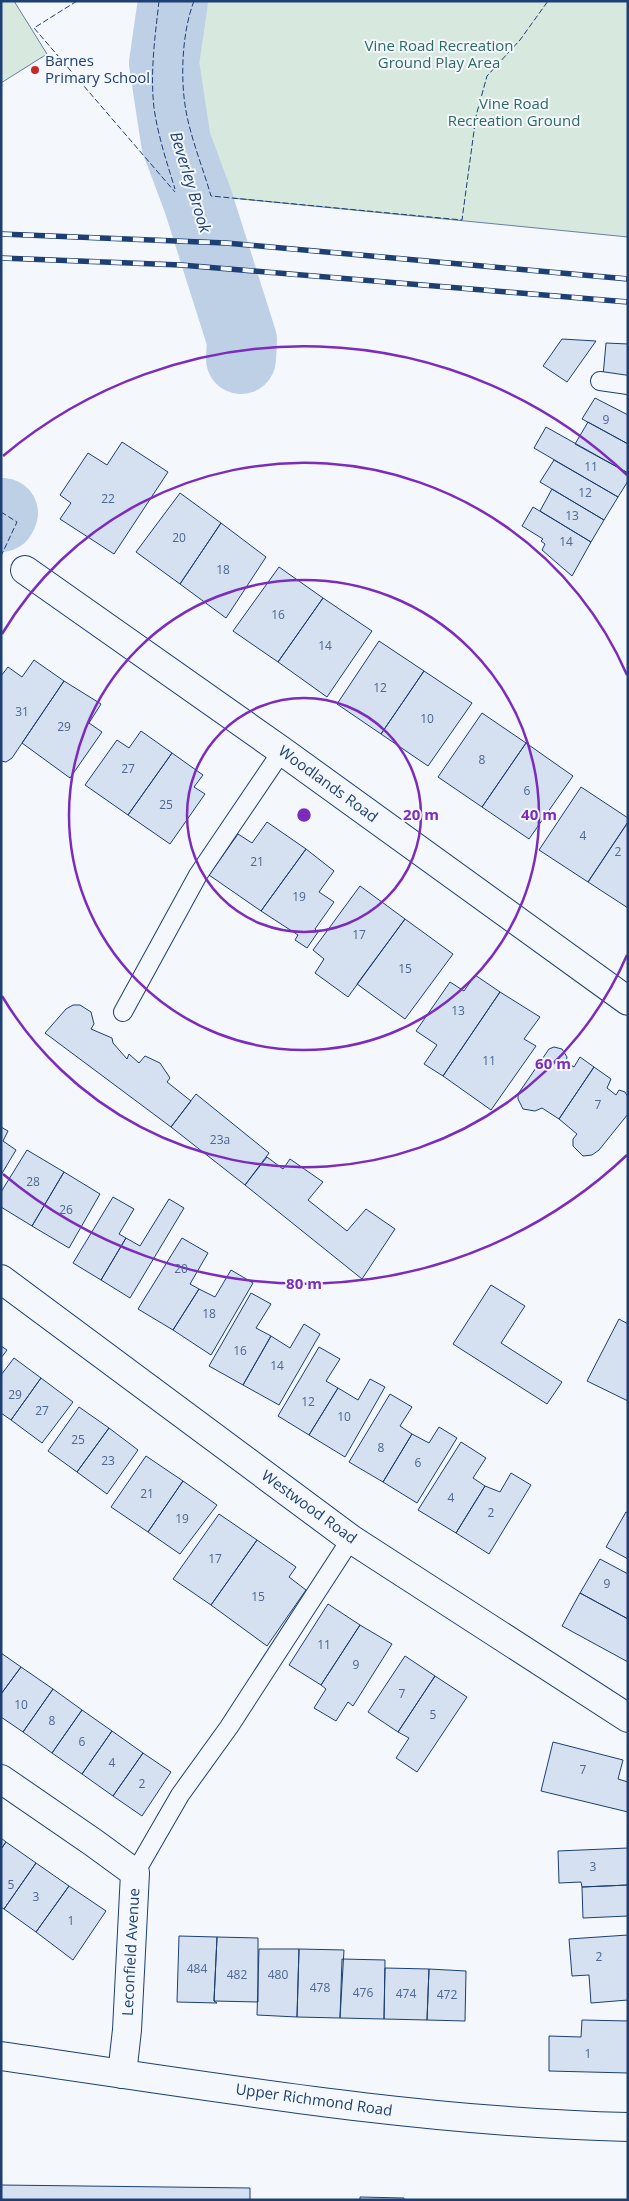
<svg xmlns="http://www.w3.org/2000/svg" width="629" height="2201" viewBox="0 0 629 2201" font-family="'Open Sans',sans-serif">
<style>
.green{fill:#d7e8df;stroke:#687fa3}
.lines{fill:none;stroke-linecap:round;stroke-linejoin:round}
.river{stroke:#bed0e5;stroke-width:70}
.building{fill:#d5e0f0;stroke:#1d3f73}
.service-casing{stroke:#1d3f73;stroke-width:20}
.minor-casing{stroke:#1d3f73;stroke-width:30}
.trunk-casing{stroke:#1d3f73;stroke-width:30}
.service{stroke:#f4f7fb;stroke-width:18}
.minor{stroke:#f4f7fb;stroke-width:28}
.trunk{stroke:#f4f7fb;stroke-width:28}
.rail-casing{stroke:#1d3f73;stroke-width:5.5}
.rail{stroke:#f4f7fb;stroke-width:4;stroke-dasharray:11;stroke-linecap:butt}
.fence{stroke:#1d3f73;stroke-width:1;stroke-dasharray:6 2.5;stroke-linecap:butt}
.ring{fill:none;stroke:#7b2cbf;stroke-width:2.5}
.poi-dot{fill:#c62828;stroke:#f4f7fb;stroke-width:2}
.labels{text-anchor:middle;stroke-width:4;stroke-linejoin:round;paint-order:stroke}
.number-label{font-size:12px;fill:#4b6792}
.park-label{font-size:15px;fill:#2c6c60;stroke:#f4f7fb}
.poi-label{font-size:15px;fill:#1d3f73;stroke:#f4f7fb;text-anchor:start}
.street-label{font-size:15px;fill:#1d3f73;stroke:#f4f7fb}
.water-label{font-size:16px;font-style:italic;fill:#1d3f73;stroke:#f4f7fb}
.centre{fill:#7b2cbf;stroke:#f4f7fb;stroke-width:2.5}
.ring-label{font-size:15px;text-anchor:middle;font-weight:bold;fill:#7b2cbf;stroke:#f4f7fb;stroke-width:4;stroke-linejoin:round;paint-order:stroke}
</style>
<rect width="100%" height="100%" fill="#f4f7fb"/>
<path class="green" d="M1,1H14L47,54L1,83Z
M194,1H628V237L211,196C203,168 191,139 186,111C180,78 182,32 194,1Z"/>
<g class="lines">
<path class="river" d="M173,1L164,63L176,142L198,201L242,340L241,359
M1,517L3,513"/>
</g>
<path class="building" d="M562,339L596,341L567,382L543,366Z
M606,343L628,344V378L603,376Z
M595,398L628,415V444L582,419Z
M588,422L628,444V473L575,444Z
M546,427L628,473V481L618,497L534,448Z
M122,442L168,472L114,554L60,519L71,503L60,495L88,453L107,465Z
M554,460L618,497L604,520L540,482Z
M552,489L604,520L591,542L540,511Z
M180,493L221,523L180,584L136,552Z
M533,507L591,542L572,576L542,550L545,544L541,541L543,539L522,526Z
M221,523L266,557L226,618L180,584Z
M279,567L323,598L278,662L233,631Z
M323,598L372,631L327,697L278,662Z
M379,641L424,671L381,734L337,704Z
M34,660L64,681L12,758L6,762L1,761V676L8,667L22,677Z
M424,671L472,703L428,766L381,734Z
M64,681L101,704L89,723L102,732L70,778L22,743Z
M482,713L526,743L482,807L438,777Z
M141,731L172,753L128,815L85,785L117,740L129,748Z
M526,743L573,776L529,839L482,807Z
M172,753L203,775L194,787L205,794L170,844L128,815Z
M581,787L628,818V822L588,882L539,850Z
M267,822L306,849L261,911L209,875L238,834L252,843Z
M628,822V908L588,882Z
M306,849L334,871L319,892L334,902L315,929L318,932L307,948L295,940L298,935L261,911Z
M360,886L405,919L348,997L315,973L324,959L313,950Z
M405,919L453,954L405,1019L357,984Z
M475,975L500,992L443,1076L424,1064L437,1045L416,1031L450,982L464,991Z
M500,992L540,1017L524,1039L536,1046L491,1110L443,1076Z
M73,1005H80L91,1012L94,1024L91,1029L112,1038L113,1043L127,1059L129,1054L139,1063L145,1056L160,1063L170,1078L167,1082L191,1101L171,1127L45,1033L66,1009Z
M554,1047L562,1049L567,1057L566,1062L574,1067L580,1057L594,1067L559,1119L542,1108L535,1111L523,1109L518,1099V1094L549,1049Z
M594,1067L611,1079L607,1088L616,1095L619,1090L625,1092L628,1097V1114L599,1150L592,1155L583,1156L573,1146V1139L577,1134L559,1119Z
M196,1094L269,1153L245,1185L171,1127Z
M1,1127L8,1131L3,1141L16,1150L1,1175Z
M27,1150L64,1172L32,1226L1,1207V1192Z
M267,1157L283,1169L290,1159L323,1182L308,1200L347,1231L366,1209L395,1229L362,1279L245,1185Z
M64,1172L100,1194L69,1248L32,1226Z
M113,1197L134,1209L119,1234L126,1238L101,1280L73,1263Z
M169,1199L184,1208L130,1298L101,1280L126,1238L140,1246Z
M182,1238L208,1253L190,1284L199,1289L173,1330L138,1309Z
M231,1270L253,1283L211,1355L173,1330L199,1289L215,1297Z
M491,1285L525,1306L501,1343L562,1382L547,1404L453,1344Z
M251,1293L271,1304L256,1328L271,1336L243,1385L209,1366Z
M619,1319L628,1324V1401L587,1381Z
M304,1324L320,1334L279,1405L243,1385L271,1336L290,1348Z
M1,1346L7,1350L1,1358Z
M319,1347L340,1359L326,1381L338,1388L309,1435L278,1416Z
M14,1358L41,1378L11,1420L1,1413V1375Z
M41,1378L73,1402L42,1443L11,1420Z
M370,1379L385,1387L345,1457L309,1435L338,1388L358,1400Z
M390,1394L412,1407L400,1426L412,1434L383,1482L349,1462Z
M79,1407L109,1428L77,1472L48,1451Z
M439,1427L457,1438L417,1503L383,1482L412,1434L429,1443Z
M109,1428L138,1450L107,1494L77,1472Z
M461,1442L486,1458L473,1478L485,1486L456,1533L418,1510Z
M146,1456L183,1481L148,1532L111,1507Z
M511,1473L531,1485L489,1554L456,1533L485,1486L500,1492Z
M183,1481L217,1505L180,1554L148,1532Z
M626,1512L628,1513V1559L606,1547Z
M219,1514L257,1540L211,1605L173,1579Z
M257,1540L296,1567L289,1577L306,1590L267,1646L211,1605Z
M600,1559L628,1574V1619L580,1593Z
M580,1593L628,1619V1662L562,1626Z
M328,1604L360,1625L321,1685L289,1665Z
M360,1625L392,1644L353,1706L348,1702L336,1721L314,1708L326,1689L321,1685Z
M1,1653L21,1667L1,1694Z
M405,1656L435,1676L398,1732L368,1712Z
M21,1667L53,1689L23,1732L1,1717V1694Z
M435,1676L467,1697L417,1772L396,1758L409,1738L398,1732Z
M53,1689L82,1710L52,1753L23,1732Z
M82,1710L112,1731L82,1774L52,1753Z
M112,1731L143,1753L113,1796L82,1774Z
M553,1742L623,1760L618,1779L628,1782V1812L541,1791Z
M143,1753L171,1772L142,1816L113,1796Z
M1,1838L6,1842L1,1849Z
M6,1842L36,1863L4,1909L1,1907V1849Z
M628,1848V1885L582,1887L581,1882L559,1883L558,1851Z
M36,1863L69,1886L36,1932L4,1909Z
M628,1885V1916L583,1918L582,1887Z
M69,1886L106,1911L73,1960L36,1932Z
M628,1935V2000L591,2003L589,1975L572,1976L569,1939Z
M179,1936L217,1937L214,2001L217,2003L177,2002Z
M217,1937L258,1938V2002L214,2001Z
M259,1949H299L297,2017L257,2015Z
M299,1949L344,1950L340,2018L297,2017Z
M342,1959L385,1960L384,2019L340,2018Z
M385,1968L429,1969L427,2020L384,2019Z
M429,1969L466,1971L465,2021L427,2020Z
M582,2020L628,2021V2073L549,2071V2036L581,2037Z
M1,2185L250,2188V2200H1Z
M360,2197L404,2198V2200H360Z"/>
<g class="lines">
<g class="service-casing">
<path id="service" d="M600,381L628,385
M123,1012L198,875L282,751
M135,1873L180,1795L229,1727L351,1539"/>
</g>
<g class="minor-casing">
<path id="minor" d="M25,570L282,751L628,1001
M1,1279L351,1539L628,1718
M1,1779L94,1843L135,1873L127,2030L122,2074"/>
</g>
<g class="trunk-casing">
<path id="trunk" d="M1,2056C209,2086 417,2122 628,2127"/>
</g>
<use href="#service" class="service"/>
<use href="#minor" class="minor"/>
<use href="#trunk" class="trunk"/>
<g class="rail-casing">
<path id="rail" d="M1,234L226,243L628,279
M1,258L181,265L628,302"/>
</g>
<use href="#rail" class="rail"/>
<path class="fence" d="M77,1L34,28L175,192
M159,1C155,37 150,72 154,108C158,136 167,163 175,189
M194,1C182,32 180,78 186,111C191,139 203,168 211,196L462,220L476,116L487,76L520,40L548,1
M1,512L17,522L1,556"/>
</g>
<g class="ring">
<circle cx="304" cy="815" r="117"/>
<circle cx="304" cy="815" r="235"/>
<path d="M627 955A352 352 0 0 1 2 996M2 634A352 352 0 0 1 627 675"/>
<path d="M627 1155A469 469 0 0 1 3 1174M3 456A469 469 0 0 1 627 475"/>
</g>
<circle class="poi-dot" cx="35" cy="70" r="5"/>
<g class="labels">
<g class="number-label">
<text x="606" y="424">9</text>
<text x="591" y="471">11</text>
<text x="585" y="497">12</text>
<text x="108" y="503">22</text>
<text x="572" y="520">13</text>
<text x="179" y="542">20</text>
<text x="566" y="546">14</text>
<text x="223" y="574">18</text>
<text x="278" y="619">16</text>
<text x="325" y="650">14</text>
<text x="380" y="692">12</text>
<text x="22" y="716">31</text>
<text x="427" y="723">10</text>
<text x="64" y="731">29</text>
<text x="482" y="764">8</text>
<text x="128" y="773">27</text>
<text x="527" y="795">6</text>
<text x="166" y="809">25</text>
<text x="583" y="840">4</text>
<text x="618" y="856">2</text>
<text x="257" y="866">21</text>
<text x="299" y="901">19</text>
<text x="359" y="939">17</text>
<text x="405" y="973">15</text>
<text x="458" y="1015">13</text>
<text x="489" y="1065">11</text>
<text x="598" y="1109">7</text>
<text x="220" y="1144">23a</text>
<text x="33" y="1186">28</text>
<text x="66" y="1214">26</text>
<text x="181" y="1273">20</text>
<text x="209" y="1318">18</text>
<text x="240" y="1355">16</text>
<text x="277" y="1370">14</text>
<text x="15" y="1399">29</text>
<text x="308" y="1406">12</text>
<text x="42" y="1415">27</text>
<text x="344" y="1421">10</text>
<text x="78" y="1444">25</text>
<text x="381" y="1452">8</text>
<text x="108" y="1465">23</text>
<text x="418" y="1467">6</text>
<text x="147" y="1498">21</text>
<text x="451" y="1502">4</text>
<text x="491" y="1517">2</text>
<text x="182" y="1523">19</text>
<text x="215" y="1563">17</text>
<text x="607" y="1588">9</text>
<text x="258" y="1601">15</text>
<text x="324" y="1649">11</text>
<text x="356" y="1669">9</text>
<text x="402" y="1698">7</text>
<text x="21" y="1709">10</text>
<text x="433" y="1719">5</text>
<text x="52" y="1725">8</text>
<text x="82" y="1746">6</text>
<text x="112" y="1767">4</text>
<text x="583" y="1774">7</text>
<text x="142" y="1788">2</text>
<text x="593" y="1871">3</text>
<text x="11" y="1889">5</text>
<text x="36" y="1901">3</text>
<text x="71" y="1925">1</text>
<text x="599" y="1961">2</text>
<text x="197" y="1973">484</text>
<text x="237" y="1979">482</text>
<text x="278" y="1979">480</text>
<text x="320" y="1992">478</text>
<text x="363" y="1997">476</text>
<text x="406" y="1998">474</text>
<text x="447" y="1999">472</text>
<text x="588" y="2058">1</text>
</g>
<g class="park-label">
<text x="439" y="51">Vine Road Recreation<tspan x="439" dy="17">Ground Play Area</tspan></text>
<text x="514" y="109">Vine Road<tspan x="514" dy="17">Recreation Ground</tspan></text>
</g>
<g class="poi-label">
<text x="45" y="66">Barnes<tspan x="45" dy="17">Primary School</tspan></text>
</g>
<g class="street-label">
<text transform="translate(328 784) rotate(36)" y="5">Woodlands Road</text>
<text transform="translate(309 1507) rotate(36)" y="5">Westwood Road</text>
<text transform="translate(131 1952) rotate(-87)" y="5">Leconfield Avenue</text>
<text transform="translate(314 2100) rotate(8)" y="5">Upper Richmond Road</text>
</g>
<g class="water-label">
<text transform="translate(191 182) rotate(73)" y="6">Beverley Brook</text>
</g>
</g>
<circle cx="304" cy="815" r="8" class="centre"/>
<g class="ring-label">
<text x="421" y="820">20 m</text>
<text x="539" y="820">40 m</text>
<text x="553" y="1069">60 m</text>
<text x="304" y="1289">80 m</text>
</g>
<rect width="629" height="2201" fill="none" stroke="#1d3f73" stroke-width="5"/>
</svg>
